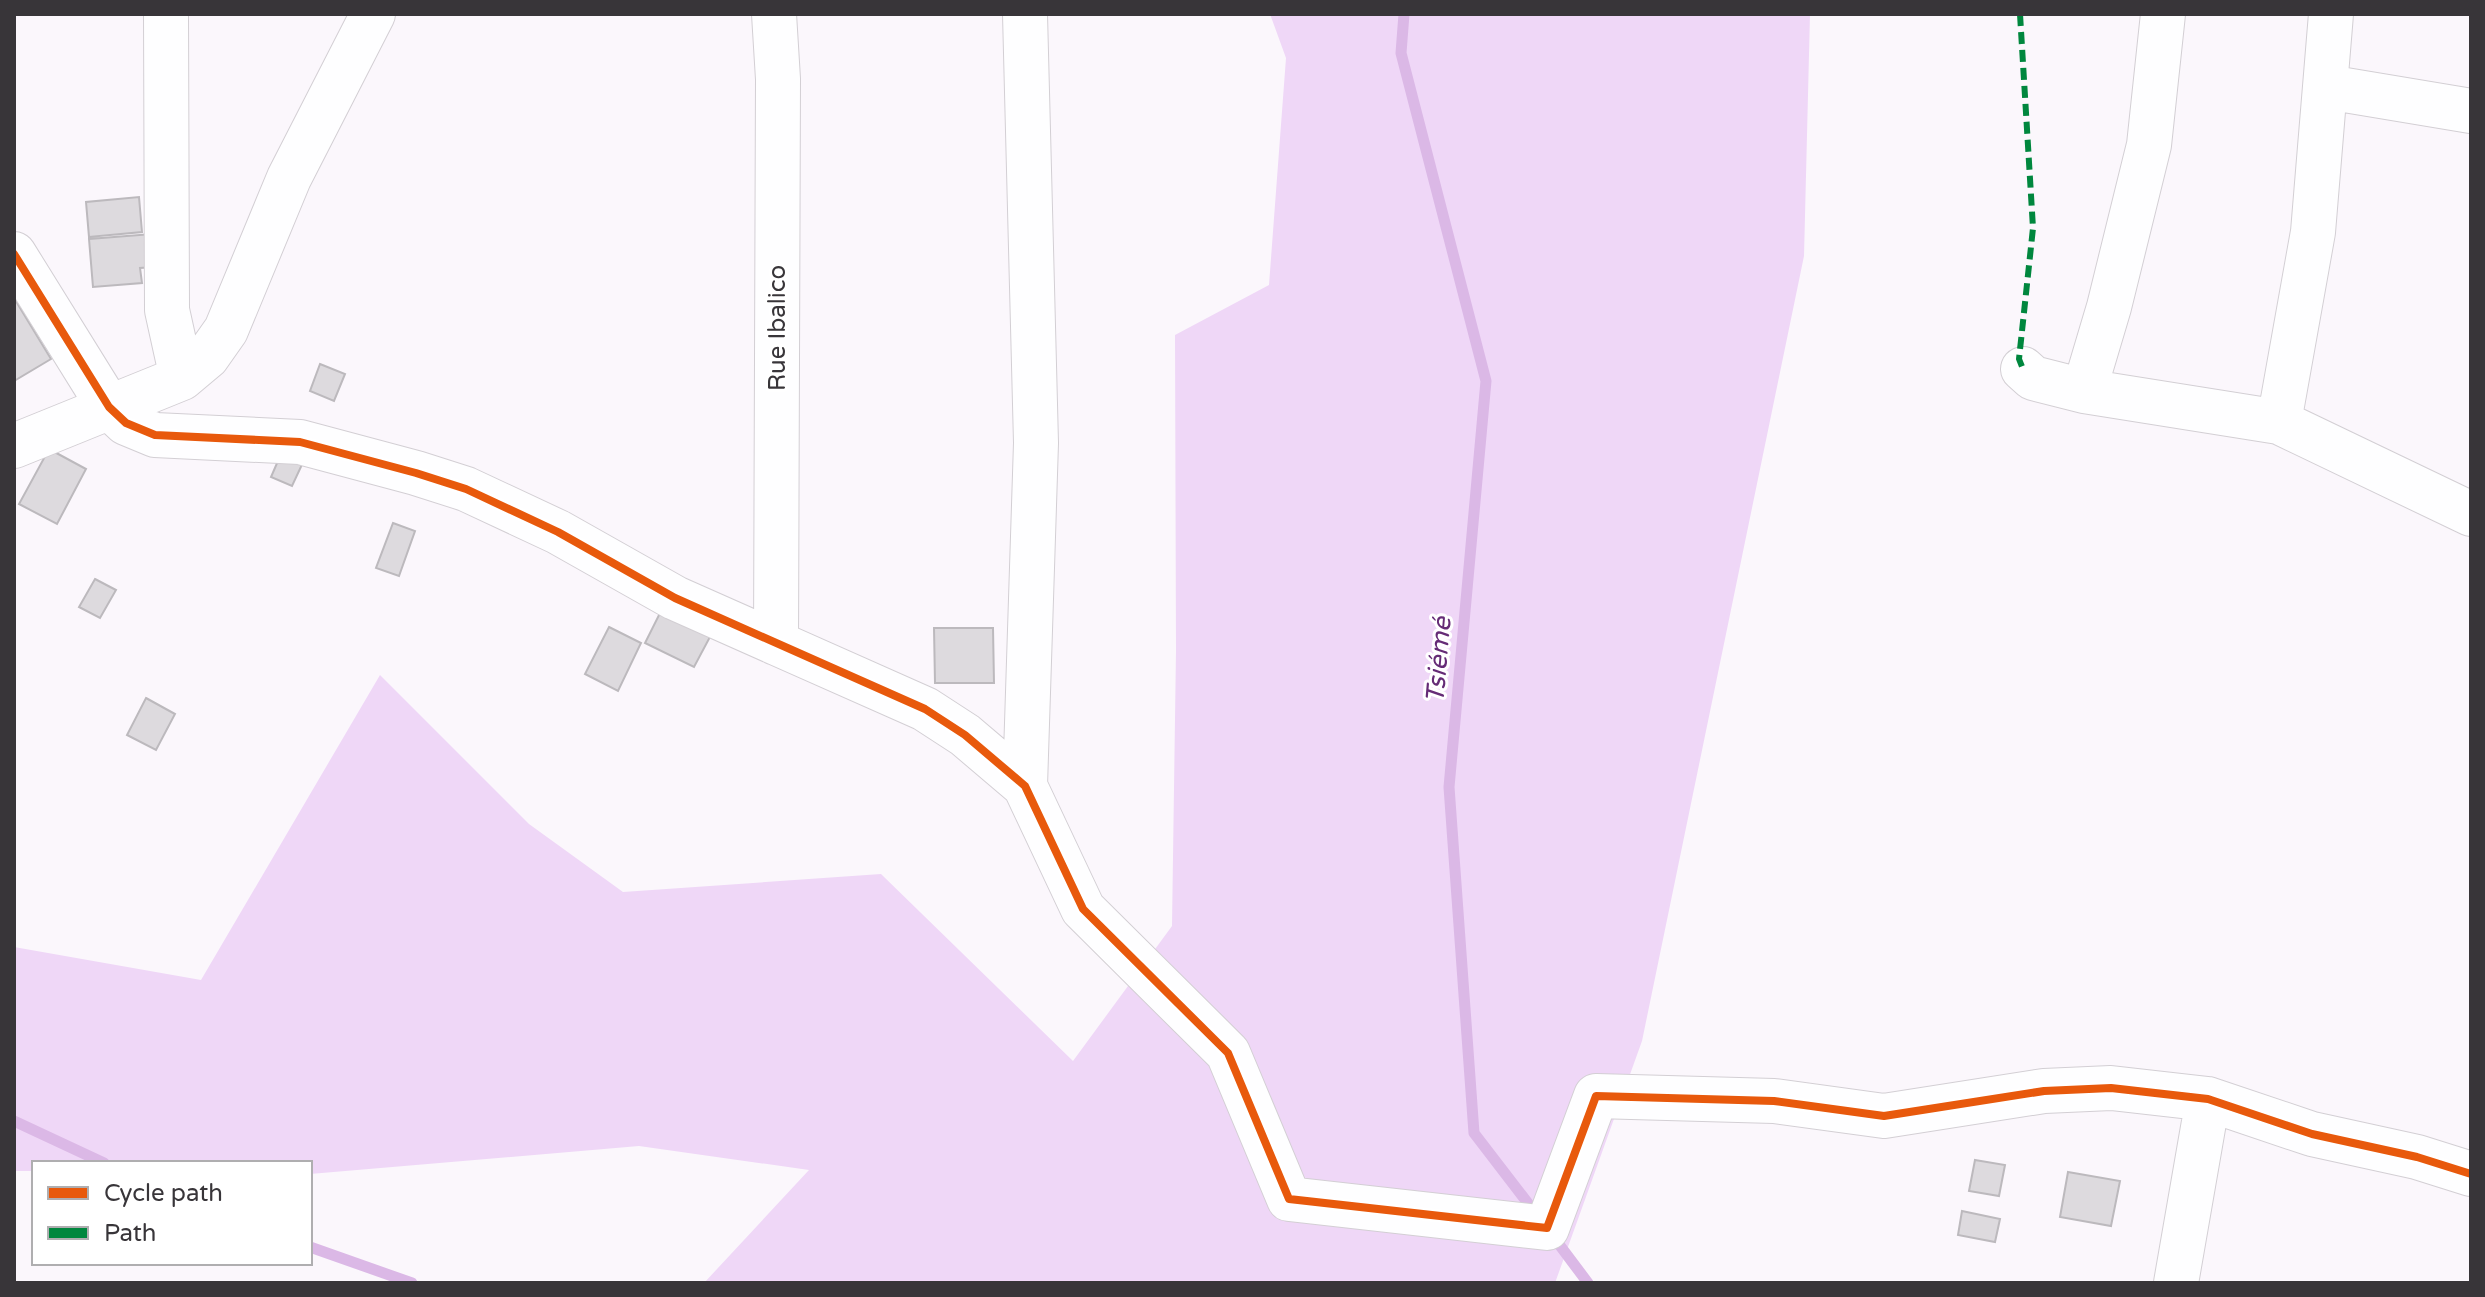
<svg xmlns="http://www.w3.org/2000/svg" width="2485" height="1297" viewBox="0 0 2485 1297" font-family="'Varela Round',sans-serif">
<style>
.green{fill:#efd7f7}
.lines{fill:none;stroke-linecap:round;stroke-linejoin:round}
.stream{stroke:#dbb8e6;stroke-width:11}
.building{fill:#dddade;stroke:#bcb9bd;stroke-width:2}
.street-casing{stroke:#d3cfd4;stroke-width:46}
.street{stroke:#fefeff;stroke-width:44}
.quiet{stroke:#00873e;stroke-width:6;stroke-dasharray:12 6;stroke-linecap:butt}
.cycleway-casing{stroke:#fff;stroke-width:13}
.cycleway{stroke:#e8590c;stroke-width:8}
.labels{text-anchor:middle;stroke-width:6;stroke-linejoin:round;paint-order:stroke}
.street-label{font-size:24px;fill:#383539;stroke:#fff}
.water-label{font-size:26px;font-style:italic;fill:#652b76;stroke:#fff}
</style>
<rect width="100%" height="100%" fill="#fbf7fc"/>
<path class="green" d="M1270,14H1810L1804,256L1642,1041L1555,1283H704L809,1170L639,1146L310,1174V1163H34V1171H14V947L201,980L380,675L529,824L623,892L881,874L1073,1061L1172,926L1176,651L1175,335L1269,285L1286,58Z"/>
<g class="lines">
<path class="stream" d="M1404,14L1401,53L1486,381L1449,787L1474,1133L1537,1215
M14,1121L104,1163
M1552,1235L1588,1283
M310,1247L412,1283"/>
</g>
<path class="building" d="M139,197L142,232L89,237L86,202Z
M152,234L155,267L140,268L142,283L93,287L89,239Z
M14,298L51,359L14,381Z
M320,364L345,374L334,401L310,391Z
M284,447L306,456L292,486L271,477Z
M49,449L86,469L57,524L19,504Z
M393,523L415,531L399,576L376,568Z
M95,579L116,590L100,618L79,607Z
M661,611L711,635L694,667L645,643Z
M609,627L641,643L618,691L585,674Z
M934,628H993L994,683H935Z
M146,698L175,714L156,750L127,735Z
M1975,1160L2005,1165L1999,1196L1969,1191Z
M2068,1172L2120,1181L2111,1226L2060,1217Z
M1962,1211L2000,1219L1995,1242L1958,1235Z"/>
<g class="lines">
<g class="street-casing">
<path id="street" d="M166,14L167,310L182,378
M774,14L778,79L776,643
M1025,14L1036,443L1025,786
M2327,87L2471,111
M14,254L109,407L126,423L155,435L300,442L416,473L466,489L558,532L675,598L925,709L965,735L1025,786L1083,909L1228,1053L1289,1199L1547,1228L1596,1096L1774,1101L1884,1116L2044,1091L2111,1088L2208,1099L2312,1134L2417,1157L2471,1174
M2023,369L2033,378L2084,391L2279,422L2471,514
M2084,391L2109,307L2149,145L2163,14
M2279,422L2313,232L2331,14
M14,446L182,378L207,357L226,330L289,178L373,14
M2176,1283L2208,1099"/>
</g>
<use href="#street" class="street"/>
<path class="quiet" d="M2020,14L2033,228L2019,359L2023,369"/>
<g class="cycleway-casing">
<path id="cycleway" d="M14,254L109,407L126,423L155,435L300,442L416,473L466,489L558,532L675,598L925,709L965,735L1025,786L1083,909L1228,1053L1289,1199L1547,1228L1596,1096L1774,1101L1884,1116L2044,1091L2111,1088L2208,1099L2312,1134L2417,1157L2471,1174"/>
</g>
<use href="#cycleway" class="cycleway"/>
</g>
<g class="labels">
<g class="street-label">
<text transform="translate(777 328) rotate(-90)" y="8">Rue Ibalico</text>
</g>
<g class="water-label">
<text transform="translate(1438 660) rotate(-85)" y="9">Tsiémé</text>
</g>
</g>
<rect width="2485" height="1297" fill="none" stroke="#383539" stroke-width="32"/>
<rect x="32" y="1161" width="280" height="104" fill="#ffffff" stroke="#afaeb0" stroke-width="2"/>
<rect x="48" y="1187" width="40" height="12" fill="#e8590c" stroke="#afaeb0" stroke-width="2"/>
<text x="104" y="1201" font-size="24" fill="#383539">Cycle path</text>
<rect x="48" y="1227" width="40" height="12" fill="#00873e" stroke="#afaeb0" stroke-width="2"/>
<text x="104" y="1241" font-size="24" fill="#383539">Path</text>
</svg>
